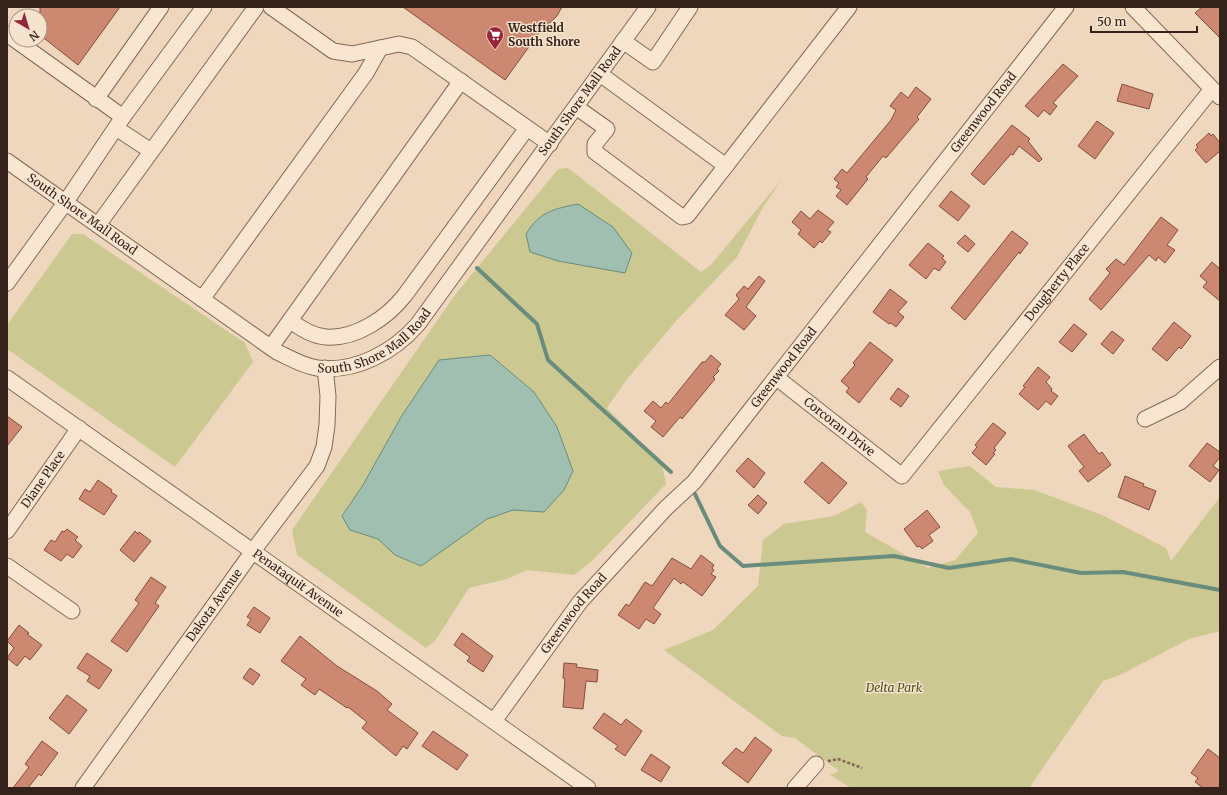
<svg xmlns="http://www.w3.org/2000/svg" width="1227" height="795" viewBox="0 0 1227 795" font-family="Merriweather,serif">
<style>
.green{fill:#ccc891}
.water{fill:#a1bfb1;stroke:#688d7d}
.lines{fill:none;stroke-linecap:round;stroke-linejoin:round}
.stream{stroke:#688d7d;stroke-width:4}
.building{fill:#cd8872;stroke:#864c3c}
.minor-casing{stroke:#866756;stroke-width:17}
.path{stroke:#866756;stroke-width:2.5;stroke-dasharray:3 2;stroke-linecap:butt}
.minor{stroke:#f9e6d0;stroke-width:15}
.labels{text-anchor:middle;stroke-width:3;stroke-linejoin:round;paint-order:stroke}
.poi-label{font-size:12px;font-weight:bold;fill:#35231b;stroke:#f6e3cd;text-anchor:start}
.street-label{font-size:12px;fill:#35231b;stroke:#f6e3cd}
.park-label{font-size:12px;font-style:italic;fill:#4e5221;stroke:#f6e3cd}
</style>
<rect width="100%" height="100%" fill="#eed7bd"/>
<path class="green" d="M568,168L701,272L711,265L782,179L762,209L737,257L677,320L627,379L607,408L662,464L666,484L593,560L574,575L527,570L507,579L469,588L435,641L426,648L297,555L292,530L455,295L558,169Z
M72,234H83L245,343L253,362L175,467L7,349V325Z
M970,466L996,487L1034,490L1102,515L1166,548L1171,561L1220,497V631L1189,639L1120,675L1103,681L1029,788H851L830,775L839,771L795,738L782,736L664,650L713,630L758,586L763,540L784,524L834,516L861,502L867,510L865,532L928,568L955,560L978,533L970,512L944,485L938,471Z"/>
<path class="water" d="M578,204L613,227L632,253L625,273L558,261L530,252L526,234C540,211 554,209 578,204Z
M490,355L534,392L557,427L573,471L564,490L544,512L513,510L487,519L421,566L395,555L378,539L350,530L342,516L363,485L401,417L439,360Z"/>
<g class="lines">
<path class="stream" d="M477,268L537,324L548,360L671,472
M695,494L720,546L743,566L894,556L949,568L1011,559L1081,573L1123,572L1220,590"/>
</g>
<path class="building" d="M40,7H120L78,65L40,35Z
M403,7H562L557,16L539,33L505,80Z
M1202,7H1220V38L1195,13Z
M1063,64L1078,76L1053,103L1057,106L1050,115L1044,110L1038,117L1025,106Z
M1122,84L1153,94L1149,109L1117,101Z
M916,87L931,99L917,117L919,119L886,158L883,156L866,177L868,179L847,205L836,196L841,190L836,187L839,183L834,179L842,169L847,173L891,120L896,110L890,106L901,92L908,98Z
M1097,121L1114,133L1095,159L1078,146Z
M1012,125L1030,139L1028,141L1042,159L1039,162L1019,146L1013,155L1011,154L984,185L971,174Z
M1209,133L1211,136L1213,134L1220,143V151L1206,163L1195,150L1198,147L1196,145Z
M951,191L970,206L958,221L939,206Z
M818,210L834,222L827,230L831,232L822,243L820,241L814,248L798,234L801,230L792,222L801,211L810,219Z
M1161,217L1178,230L1167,245L1175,250L1165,263L1158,257L1156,261L1149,255L1101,310L1089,299L1110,273L1106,269L1116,259L1124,265Z
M1012,231L1028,243L1020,254L1019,252L965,320L951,308Z
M965,235L975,244L968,252L957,243Z
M928,243L944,256L942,258L946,262L939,271L934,268L926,279L909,265Z
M1212,262L1219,268L1220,267V301L1203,287L1207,282L1200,276Z
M759,276L765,281L746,307L756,316L744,330L725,315L739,299L736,295L744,286L748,289Z
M890,289L907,302L898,312L904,317L896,327L891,323L889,324L873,312Z
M1174,322L1191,336L1181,349L1179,347L1167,361L1152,349Z
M1074,324L1087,334L1072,352L1059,342Z
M1112,331L1124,340L1113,354L1101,344Z
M870,342L893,360L859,403L846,392L849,388L841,381L855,365L853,363Z
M711,355L721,364L717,369L719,371L713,377L715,379L682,419L680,417L663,437L651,427L656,421L644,411L653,401L661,408L666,402L668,404L702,362H705Z
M1038,367L1050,377L1046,382L1052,389L1051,391L1058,396L1051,405L1046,401L1038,410L1019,394L1025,387L1023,386Z
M898,388L909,396L901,407L890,399Z
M7,416L22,427L7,446Z
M993,423L1006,433L994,448L996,450L993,453L995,454L986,465L972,453L977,447L975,445Z
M1084,434L1099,454L1102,452L1111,465L1088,482L1079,471L1084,467L1068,446Z
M1207,443L1220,452V457L1213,466L1219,470L1210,482L1189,466Z
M748,458L765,473L754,488L736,471Z
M822,462L847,483L829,504L804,482Z
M1125,476L1144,484L1143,486L1156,491L1149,510L1118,497Z
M98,480L112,490L111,492L117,496L104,515L79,499L85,489L90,492Z
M758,495L767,503L758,514L748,505Z
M927,510L940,527L929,535L933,541L922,549L920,546L917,547L904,529Z
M67,529L78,537L75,540L82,546L73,558L67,554L61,561L44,550L51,540L55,542L62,531L64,532Z
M135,531L138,534L139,532L151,541L134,562L120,550Z
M701,555L714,565L712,568L714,570L711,574L716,577L702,596L683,582L681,584L674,578L653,608L661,614L654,624L646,619L639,629L618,615L626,604L629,606L645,582L652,586L672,558L691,569Z
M151,577L166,587L155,603L159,606L127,652L111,641L139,603L135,600Z
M254,607L270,618L260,633L247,625L251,619L247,617Z
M19,625L29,633L27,634L42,645L30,660L25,656L17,666L7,658L14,648L7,641Z
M462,633L493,656L483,672L467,661L470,657L454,645Z
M300,636L337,666L377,691L392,704L387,710L418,733L407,749L403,746L396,756L362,728L367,722L348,707L347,708L319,689L315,695L301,685L306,679L281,661Z
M87,653L112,670L99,689L87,681L90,676L77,668Z
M564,663L577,664L576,667L598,670L597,682L586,681L583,709L563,707L565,679L563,678Z
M250,668L260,675L253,685L243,678Z
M67,695L87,710L69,734L49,718Z
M604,713L621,725L626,719L642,731L625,756L615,749L618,746L593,728Z
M433,731L468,755L457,770L422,746Z
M755,737L772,750L748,783L722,763L736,748L743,753Z
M42,741L58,753L41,776L39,774L28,788H13L29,767L25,764Z
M1208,749L1220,758V788H1203L1195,782L1198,778L1191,773Z
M651,754L670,767L661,782L641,770Z"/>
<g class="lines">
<g class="minor-casing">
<g id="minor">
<path d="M271,7L333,51L352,54L399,44L412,47L550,144"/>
<path d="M1133,7L1220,97"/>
<path d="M7,34L123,117"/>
<path d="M623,41L653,62L690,7"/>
<path d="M600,74L726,166"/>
<path d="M96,99L161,7"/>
<path d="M576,107L607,129L595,144V152L682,217L687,216L849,7"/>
<path d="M116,128L151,151"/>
<path id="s1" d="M7,161L277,352C290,358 303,366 317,368C355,373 394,352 418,324L648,7"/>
<path d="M98,225L256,7"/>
<path d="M7,283L65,203L123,117L204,7"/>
<path d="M202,299L366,73L380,48"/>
<path d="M290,321C301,328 312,336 326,337C356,339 387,318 405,295L527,128"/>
<path d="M271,347L461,81"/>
<path id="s2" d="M7,378L588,788"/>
<path id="s3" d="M777,378L902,476L1212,89"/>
<path d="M1145,419L1180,402L1220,367"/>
<path id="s4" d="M7,531L79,428"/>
<path d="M7,566L72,611"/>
<path id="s5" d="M494,721L580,602L666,508L694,482L1066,7"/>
<path id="s6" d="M83,788L253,551L317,466L324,447L327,425L328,396L325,368"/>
<path d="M795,788L816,764"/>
</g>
</g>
<path class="path" d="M828,761L838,759L862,768"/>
<use href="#minor" class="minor"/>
</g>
<defs>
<g id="supermarket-pin" transform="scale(0.9)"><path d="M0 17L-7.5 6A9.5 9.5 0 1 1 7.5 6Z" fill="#96253a" stroke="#f6e3cd"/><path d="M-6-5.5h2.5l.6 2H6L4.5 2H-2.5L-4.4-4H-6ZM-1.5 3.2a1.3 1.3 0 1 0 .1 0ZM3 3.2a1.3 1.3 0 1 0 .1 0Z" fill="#fff"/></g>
</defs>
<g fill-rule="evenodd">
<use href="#supermarket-pin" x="495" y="35"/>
</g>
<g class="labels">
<g class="poi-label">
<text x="508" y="32">Westfield<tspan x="508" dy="14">South Shore</tspan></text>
</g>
<g class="street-label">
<text dy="4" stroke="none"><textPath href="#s1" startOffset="764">South Shore Mall Road</textPath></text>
<text dy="4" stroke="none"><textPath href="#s5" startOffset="782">Greenwood Road</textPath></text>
<text dy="4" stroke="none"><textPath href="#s1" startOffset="92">South Shore Mall Road</textPath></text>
<text dy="4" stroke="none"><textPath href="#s3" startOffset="407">Dougherty Place</textPath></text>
<text dy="4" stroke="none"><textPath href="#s1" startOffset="440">South Shore Mall Road</textPath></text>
<text dy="4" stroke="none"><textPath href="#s5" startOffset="458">Greenwood Road</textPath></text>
<text dy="4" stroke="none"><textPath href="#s3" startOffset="79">Corcoran Drive</textPath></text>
<text dy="4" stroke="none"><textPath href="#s4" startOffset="63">Diane Place</textPath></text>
<text dy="4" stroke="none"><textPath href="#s2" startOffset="356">Penataquit Avenue</textPath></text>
<text dy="4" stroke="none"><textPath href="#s6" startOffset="225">Dakota Avenue</textPath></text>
<text dy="4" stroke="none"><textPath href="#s5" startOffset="134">Greenwood Road</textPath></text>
</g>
<g class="park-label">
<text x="894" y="692">Delta Park</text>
</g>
</g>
<rect width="1227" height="795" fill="none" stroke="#35231b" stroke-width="16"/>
<g transform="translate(28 28) rotate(142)"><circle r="19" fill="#f6e3cd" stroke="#a99686"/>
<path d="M0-3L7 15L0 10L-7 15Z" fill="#96253a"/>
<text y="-6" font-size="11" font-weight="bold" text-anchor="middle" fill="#35231b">N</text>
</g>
<path d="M1091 26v6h106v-6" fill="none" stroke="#35231b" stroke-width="2"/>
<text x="1097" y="26" font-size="12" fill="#35231b" stroke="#f6e3cd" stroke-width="3" paint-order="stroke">50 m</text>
</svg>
